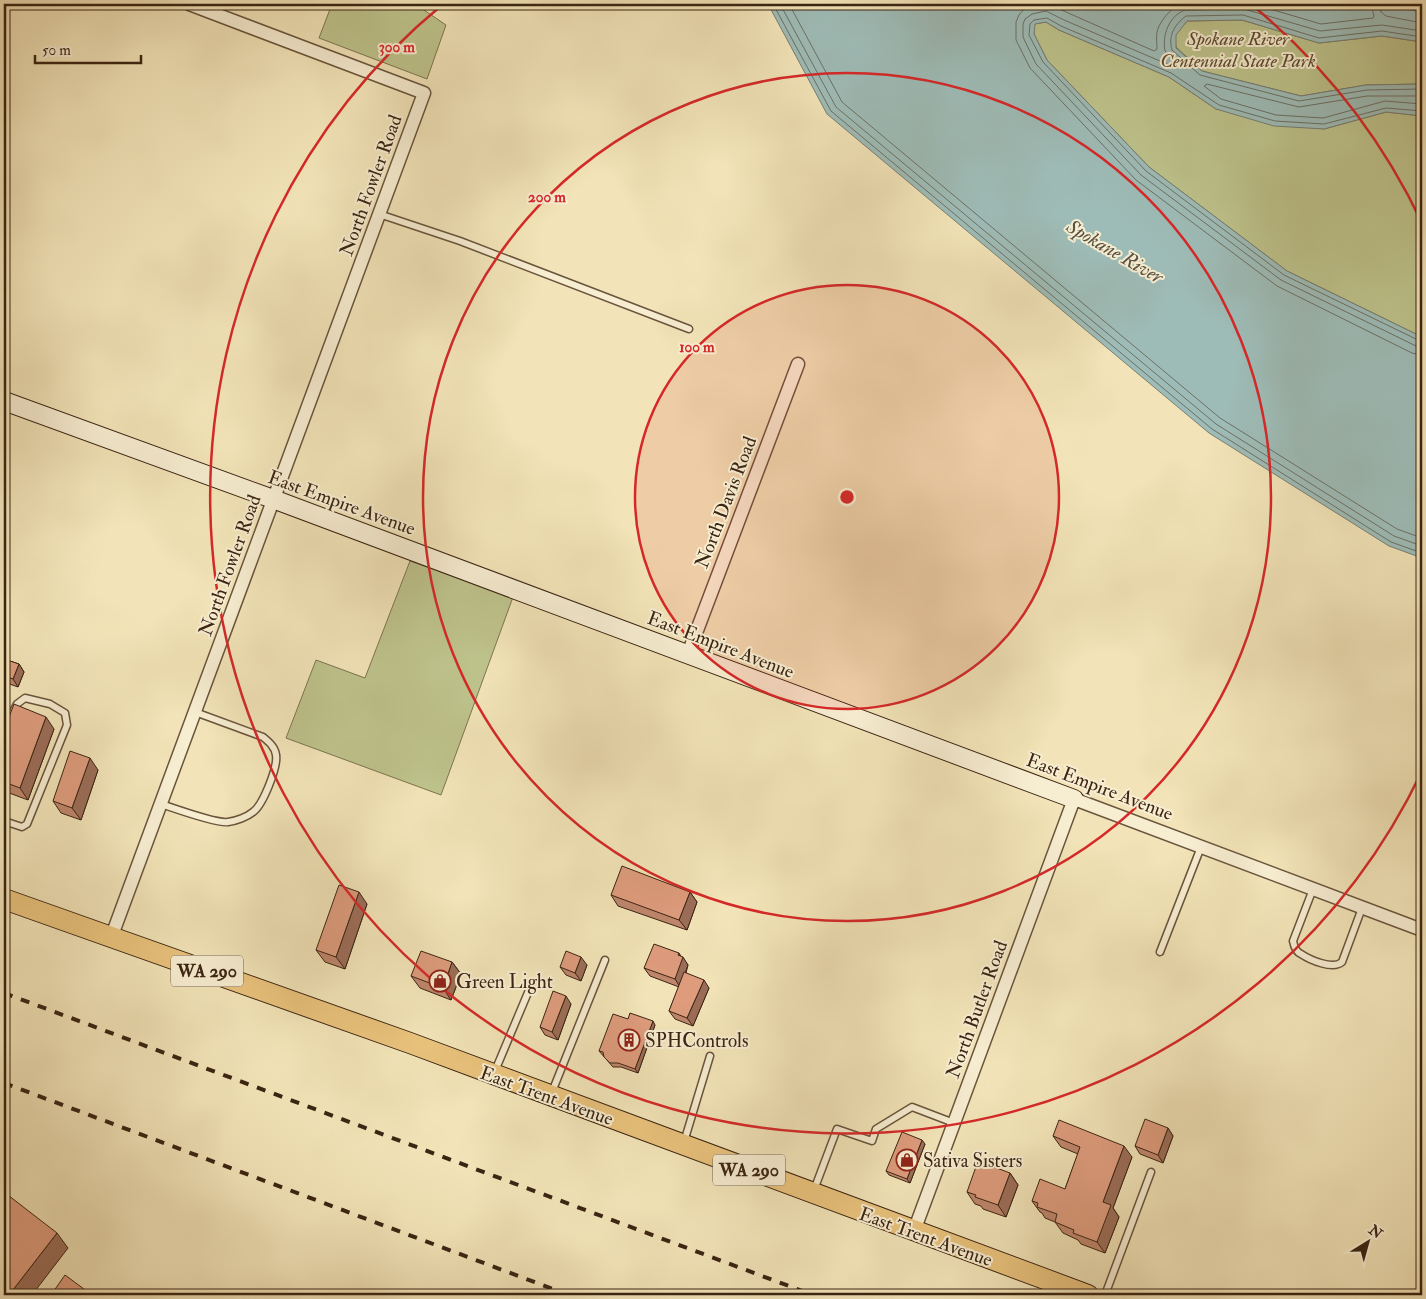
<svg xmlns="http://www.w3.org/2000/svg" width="1426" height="1299" viewBox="0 0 1426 1299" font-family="'IM FELL Double Pica',serif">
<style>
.green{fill:#bec38c;stroke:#7c7450}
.water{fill:#9ebcb7;stroke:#767f75}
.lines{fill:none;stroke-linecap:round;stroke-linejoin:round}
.shore{stroke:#6c7065;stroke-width:1}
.lane-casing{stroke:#69543c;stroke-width:9}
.street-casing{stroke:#69543c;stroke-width:15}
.secondary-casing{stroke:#3b2413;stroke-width:20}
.primary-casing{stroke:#3b2413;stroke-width:22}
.lane{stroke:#f7edd1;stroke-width:6}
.street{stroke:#f7edd1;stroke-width:12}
.secondary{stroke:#f7edd1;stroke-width:18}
.primary{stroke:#e9c27c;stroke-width:20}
.rail{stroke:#3b2413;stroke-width:4;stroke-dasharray:9 9;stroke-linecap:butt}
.wall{fill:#bf866c;stroke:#3b2413}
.shaded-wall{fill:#9b6d58;stroke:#3b2413}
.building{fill:#de9c7d;stroke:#3b2413}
.ring{fill:none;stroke:#d62828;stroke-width:2.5}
.labels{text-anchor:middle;stroke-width:4;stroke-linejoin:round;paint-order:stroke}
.shield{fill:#f7edd1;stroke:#73604c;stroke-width:1}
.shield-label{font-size:18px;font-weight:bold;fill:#3b2413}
.park-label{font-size:19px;font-style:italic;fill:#5c4c31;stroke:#f7edd1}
.street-label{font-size:19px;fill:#3b2413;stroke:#f7edd1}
.poi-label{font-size:19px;fill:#3b2413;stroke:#f7edd1;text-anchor:start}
.water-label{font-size:20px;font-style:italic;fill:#595244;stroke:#f7edd1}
.centre{fill:#d62828;stroke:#f7edd1;stroke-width:2.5}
.ring-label{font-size:15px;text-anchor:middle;font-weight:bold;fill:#d62828;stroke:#f7edd1;stroke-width:4;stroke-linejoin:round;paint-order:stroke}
</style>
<rect width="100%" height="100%" fill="#f2e4b8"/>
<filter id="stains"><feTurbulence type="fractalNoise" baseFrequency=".004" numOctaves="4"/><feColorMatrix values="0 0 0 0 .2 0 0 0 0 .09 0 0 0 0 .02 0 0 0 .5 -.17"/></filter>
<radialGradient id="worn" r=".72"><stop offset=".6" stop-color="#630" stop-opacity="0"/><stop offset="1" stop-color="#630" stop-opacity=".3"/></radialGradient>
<path class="green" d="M332,4H415L446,25L427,79L319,38Z
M1376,4H1422V12Z
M1242,20L1319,43L1382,36L1422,42V84L1366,85L1301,96L1202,71L1176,47L1175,35L1187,21Z
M1046,22L1059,30L1169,77L1216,109L1324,129L1386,112L1422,116V337L1287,271L1149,167L1047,60L1034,34V24Z
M410,561L513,597L441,795L286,738L316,660L365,678Z"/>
<path class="water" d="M768,4H1376L1422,12V42L1382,36L1319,43L1242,20L1187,21L1176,35V48L1202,71L1301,96L1366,85L1422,84V116L1386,112L1324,129L1274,126L1216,109L1169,77L1059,30L1046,22L1035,24L1034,34L1047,60L1149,167L1287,271L1422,337V558L1389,546L1209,433L827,114Z"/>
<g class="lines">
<path class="shore" d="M773,4L831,111L1212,429L1391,542L1422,553
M780,4L836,107L1216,424L1394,536L1422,546
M789,4L842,102L1220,418L1397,529L1422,538
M1043,4L1024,9L1019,15L1016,22V40L1030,68L1136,180L1277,286L1412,353L1422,355
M1048,4L1154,51L1157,49C1157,43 1156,37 1157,32C1159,22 1171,8 1180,4
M1253,4L1321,24L1373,18L1374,16L1371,4
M1379,4L1381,12L1386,16L1422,23
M1422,31L1382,25L1320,31L1244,9L1185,10C1169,16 1162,35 1165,51L1177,63V66L1174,67L1064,20L1046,11L1032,14L1025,19L1023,24V37L1036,64L1141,175L1281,280L1416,346L1422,347
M1422,37L1382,31L1319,38L1243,15L1186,16C1174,25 1168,36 1172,50L1200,75L1299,101L1367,90L1422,89
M1422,96H1367L1299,107L1207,84L1204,86L1221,99L1276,115L1323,118L1385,101L1422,104
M1422,111L1386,108L1324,124L1275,121L1219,105L1171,73L1061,26L1047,18L1034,20L1030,24L1029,35L1043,62L1146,171L1284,275L1418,340L1422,341"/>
<g class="lane-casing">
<path id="lane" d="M379,214L460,241L689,329
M161,804C173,808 217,824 228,822C236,821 247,817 253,812C263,805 278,767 276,755C275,747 269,742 263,737L195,712
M4,821L22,827L27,824L67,725L65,713L50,704L25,698L17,704L13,712
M1313,889L1293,941C1294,946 1296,952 1301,954C1310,960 1333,970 1342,962L1362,908
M1160,952L1201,847
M495,1071L532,983
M552,1092L605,960
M684,1142L710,1056
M814,1190L837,1129L872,1141L876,1129L912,1107L954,1123
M1105,1295L1151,1172"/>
</g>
<g class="street-casing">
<path id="street" d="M688,654L798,364
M111,938L424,93L189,4
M914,1231L1074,799L1422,930"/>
</g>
<g class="secondary-casing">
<path id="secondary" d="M4,401L273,499L1074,799"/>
</g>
<g class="primary-casing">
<path id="primary" d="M4,899L410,1043L1088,1295"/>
</g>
<use href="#lane" class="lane"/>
<use href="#street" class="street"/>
<use href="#secondary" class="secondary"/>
<use href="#primary" class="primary"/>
<path class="rail" d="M4,993L813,1295
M4,1083L569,1295"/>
</g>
<path class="wall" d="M4,659L19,664L24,672L18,687L4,682Z
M54,729L28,800L4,791V730Z
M98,770L81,820L61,813L53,801Z
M690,892L697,902L687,930L618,906L611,895Z
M367,904L345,969L325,962L316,950Z
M681,956L688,965L686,973L709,988L693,1026L675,1019L669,1011L679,987L650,976L644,968Z
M452,962L461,974L451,1000L420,988L411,976Z
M587,965L581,981L566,975L560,967Z
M571,1004L558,1040L545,1035L540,1027Z
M628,1019L655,1025L638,1073L621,1067H613L599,1051Z
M1168,1128L1173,1136L1163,1163L1140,1154L1135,1146Z
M1053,1136L1132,1157L1113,1208L1119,1217L1105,1253L1081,1244L1078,1240L1063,1233L1055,1222L1045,1218L1042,1213L1040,1212L1032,1201L1065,1189L1078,1154L1061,1147Z
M925,1144L910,1183L889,1175L886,1171Z
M1010,1173L1018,1185L1006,1217L983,1209L981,1206L975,1204L967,1192Z"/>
<path class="shaded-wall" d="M19,664L24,672L18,687L13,679Z
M46,717L54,729L28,800L20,788Z
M90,758L98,770L81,820L72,808Z
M359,892L367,904L345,969L336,957Z
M690,892L697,902L687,930L679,920Z
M679,953L682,958L683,957L688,965L680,987L675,979Z
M581,957L587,965L581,981L575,973Z
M452,962L461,974L451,1000L443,988Z
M704,980L709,988L693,1026L687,1018Z
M566,996L571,1004L558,1040L552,1032Z
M653,1021L655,1025L638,1073L635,1069Z
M1168,1128L1173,1136L1163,1163L1158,1155Z
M922,1140L925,1144L910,1183L907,1179Z
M1124,1146L1132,1157L1113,1208L1119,1217L1105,1253L1097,1242L1103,1202Z
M1010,1173L1018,1185L1006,1217L998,1205Z
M57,1233L68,1248L32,1295H9Z"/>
<path class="building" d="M4,659L19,664L13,679L4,676Z
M14,704L46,717L20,788L4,782V730Z
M70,751L90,758L72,808L53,801Z
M622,866L690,892L679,920L611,895Z
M339,885L359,892L336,957L316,950Z
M654,944L679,953L678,955L683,957L675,979L644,968Z
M421,951L452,962L443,988L411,976Z
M566,951L581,957L575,973L560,967Z
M684,972L704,980L687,1018L669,1011Z
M553,991L566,996L552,1032L540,1027Z
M630,1013L653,1021L635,1069L618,1063H610L604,1057L603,1052L599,1051L613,1014L628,1019Z
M1145,1119L1168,1128L1158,1155L1135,1146Z
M1059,1120L1124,1146L1103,1202L1111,1205L1097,1242L1073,1233L1074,1230L1055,1222L1057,1214L1037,1207L1038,1203L1032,1201L1040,1179L1065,1189L1080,1147L1053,1136Z
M902,1132L922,1140L907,1179L886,1171Z
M978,1161L1010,1173L998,1205L975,1197L976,1195L967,1192Z
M4,1192L57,1233L9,1295H4Z
M65,1275L92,1295H51Z"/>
<circle cx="847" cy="497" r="212" fill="#d62828" fill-opacity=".12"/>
<g class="ring">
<circle cx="847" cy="497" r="212"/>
<circle cx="847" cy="497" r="424"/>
<path d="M1422 771A637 637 0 1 1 442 5M1252 5A637 637 0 0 1 1422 223"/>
</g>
<defs>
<g id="shop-ring" transform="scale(1.125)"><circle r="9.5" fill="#f7edd1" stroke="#8f2418" stroke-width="1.5"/><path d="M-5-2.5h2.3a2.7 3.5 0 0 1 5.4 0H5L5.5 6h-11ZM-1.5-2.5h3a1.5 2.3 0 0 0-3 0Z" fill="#8f2418"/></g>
<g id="building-ring" transform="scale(1.125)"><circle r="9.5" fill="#f7edd1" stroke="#8f2418" stroke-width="1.5"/><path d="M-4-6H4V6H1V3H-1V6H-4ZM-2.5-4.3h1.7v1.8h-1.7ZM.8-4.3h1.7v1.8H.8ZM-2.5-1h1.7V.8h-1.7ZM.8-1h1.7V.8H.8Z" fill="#8f2418"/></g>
</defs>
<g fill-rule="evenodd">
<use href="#shop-ring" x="440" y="981"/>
<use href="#building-ring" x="629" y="1040"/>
<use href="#shop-ring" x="907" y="1160"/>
</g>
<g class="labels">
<g class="shield">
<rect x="171" y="955.5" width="72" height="31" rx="4"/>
<rect x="713" y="1154.5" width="72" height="31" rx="4"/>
</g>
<g class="shield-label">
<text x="207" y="977">WA 290</text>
<text x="749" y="1176">WA 290</text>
</g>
<g class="park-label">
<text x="1238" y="45">Spokane River<tspan x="1238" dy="22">Centennial State Park</tspan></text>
</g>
<g class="street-label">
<text transform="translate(370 185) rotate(-70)" y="7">North Fowler Road</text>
<text transform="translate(342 502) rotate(20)" y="7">East Empire Avenue</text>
<text transform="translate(725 502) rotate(-69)" y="7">North Davis Road</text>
<text transform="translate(229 565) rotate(-70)" y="7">North Fowler Road</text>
<text transform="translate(721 644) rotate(21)" y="7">East Empire Avenue</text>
<text transform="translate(1100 786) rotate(21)" y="7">East Empire Avenue</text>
<text transform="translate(976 1009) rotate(-70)" y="7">North Butler Road</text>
<text transform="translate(547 1095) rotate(20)" y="7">East Trent Avenue</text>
<text transform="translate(926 1236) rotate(20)" y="7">East Trent Avenue</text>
</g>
<g class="poi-label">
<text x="456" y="988">Green Light</text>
<text x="645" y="1047">SPHControls</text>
<text x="923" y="1167">Sativa Sisters</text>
</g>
<g class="water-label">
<text transform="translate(1115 251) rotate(30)" y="7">Spokane River</text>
</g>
</g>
<circle cx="847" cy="497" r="8" class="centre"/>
<g class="ring-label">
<text x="397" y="52">300 m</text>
<text x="547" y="202">200 m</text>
<text x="697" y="352">100 m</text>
</g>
<rect width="1426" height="1299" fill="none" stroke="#f2e4b8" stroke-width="20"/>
<rect x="5" y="5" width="1416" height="1289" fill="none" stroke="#3b2413" stroke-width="2.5"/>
<rect x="10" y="10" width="1406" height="1279" fill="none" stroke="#3b2413"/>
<g transform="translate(1368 1242) rotate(37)" stroke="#f7edd1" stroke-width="4" paint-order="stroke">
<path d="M0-4L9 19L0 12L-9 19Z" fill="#3b2413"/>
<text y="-8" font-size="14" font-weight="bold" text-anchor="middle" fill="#3b2413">N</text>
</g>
<path d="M35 55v8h106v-8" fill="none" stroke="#3b2413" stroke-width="2.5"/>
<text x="42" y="55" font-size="15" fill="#3b2413" stroke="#f7edd1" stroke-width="4" paint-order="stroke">50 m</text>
<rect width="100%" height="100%" filter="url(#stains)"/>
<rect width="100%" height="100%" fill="url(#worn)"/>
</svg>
